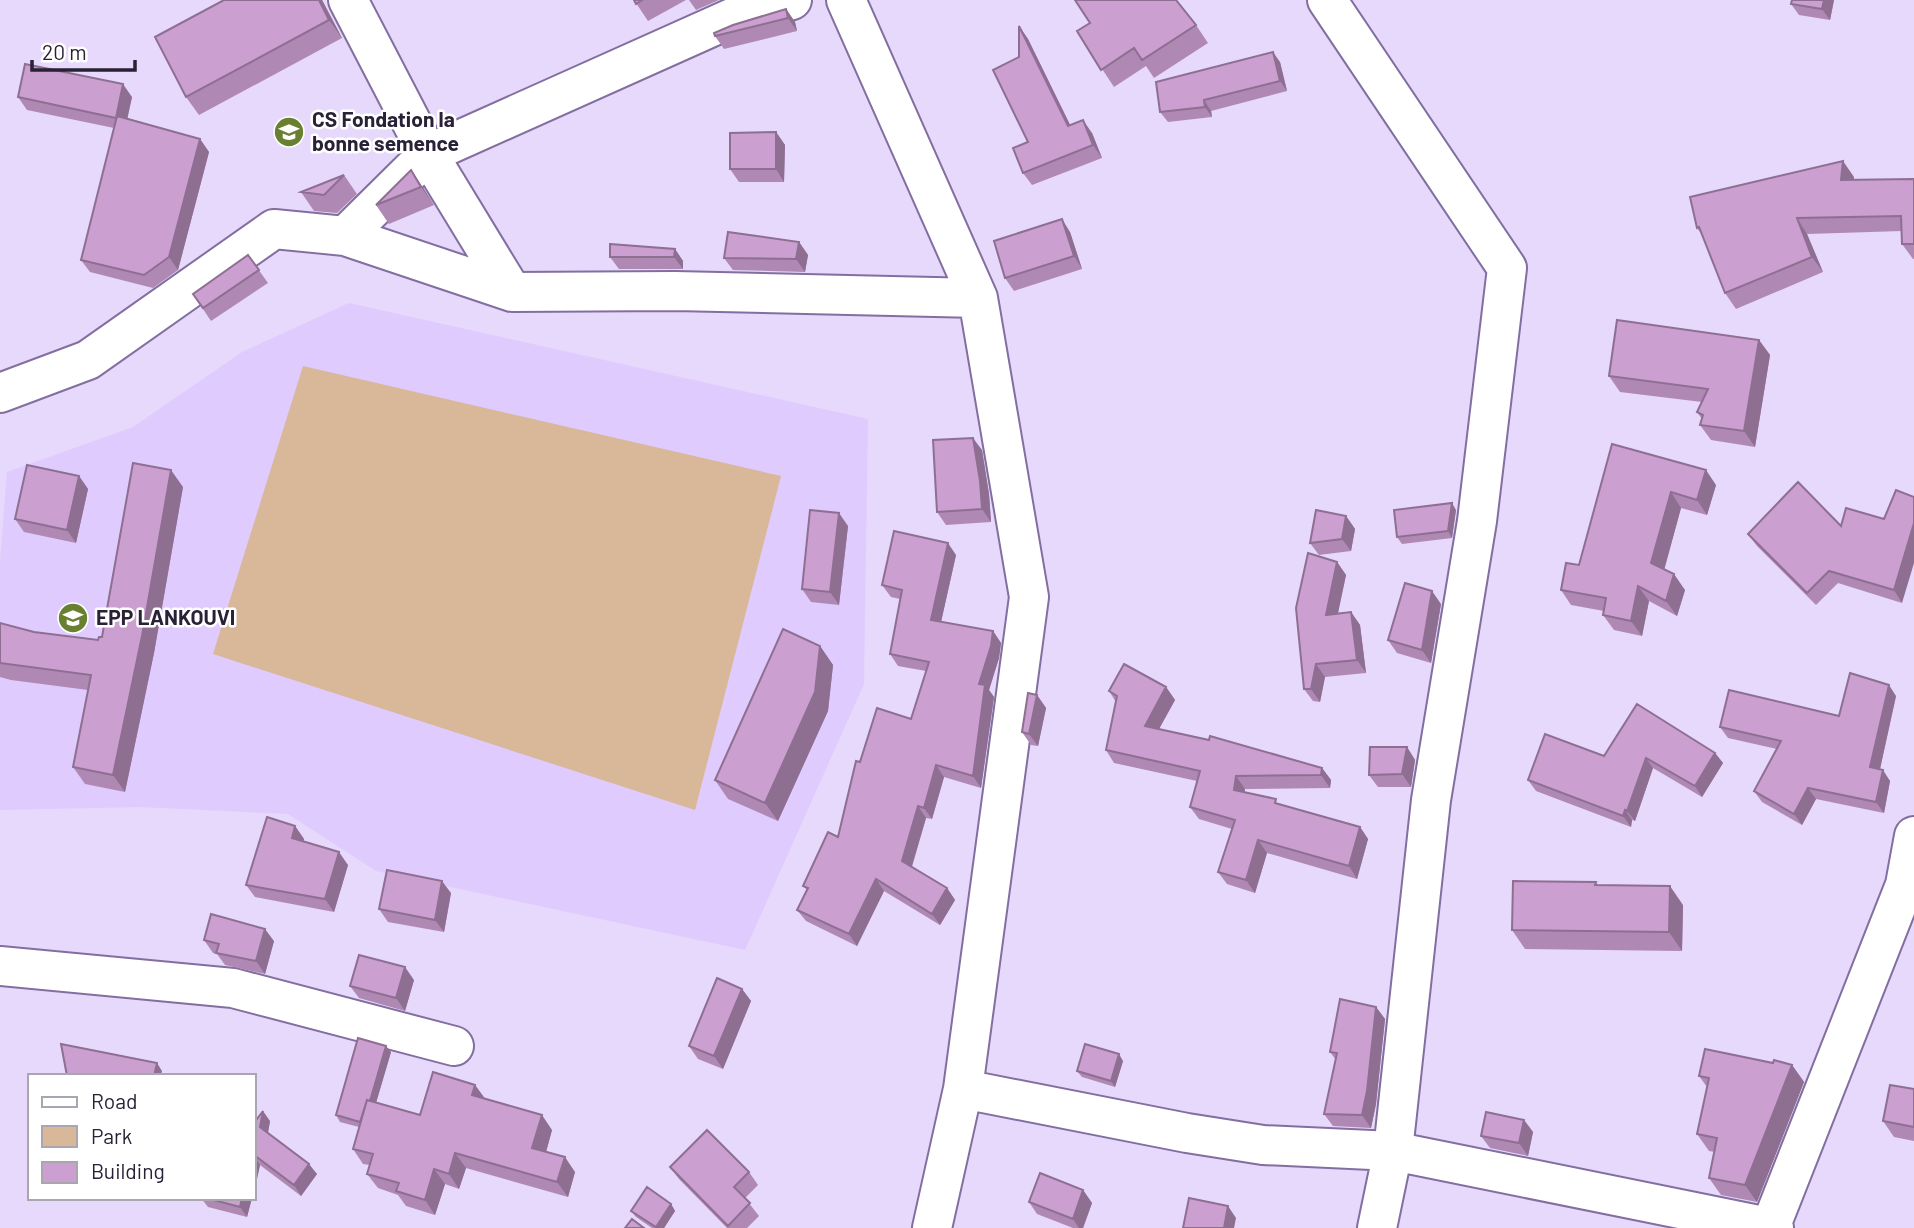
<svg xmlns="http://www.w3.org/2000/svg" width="1914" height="1228" viewBox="0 0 1914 1228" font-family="Barlow,sans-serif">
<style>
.built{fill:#dfcbfe}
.green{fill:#d9b799}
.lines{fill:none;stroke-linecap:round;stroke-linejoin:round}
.street-casing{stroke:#826ea0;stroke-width:42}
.street{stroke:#fff;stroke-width:38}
.wall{fill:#af89b3}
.shaded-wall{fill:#8e6f92}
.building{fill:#cb9fd0;stroke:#8e6f92;stroke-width:2}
.labels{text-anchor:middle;stroke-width:5;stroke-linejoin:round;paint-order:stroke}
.poi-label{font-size:21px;font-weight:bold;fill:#292136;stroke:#fff;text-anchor:start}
</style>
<rect width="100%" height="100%" fill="#e6d9fb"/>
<path class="built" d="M349,303L868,419L864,684L745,950L376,871L288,814L140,807L0,810V561L7,472L133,427L242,352Z"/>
<path class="green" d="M303,366L781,476L695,810L213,654Z"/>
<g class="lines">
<g class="street-casing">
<path id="street" d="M348,0L428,154L512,292
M846,0L978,298L1029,597L963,1089L932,1228
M1327,0L1507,268L1477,521L1431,800L1393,1151L1377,1228
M345,236L428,154L734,17L792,0
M0,393L88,360L274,229L345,236L512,292L675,291L978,298
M0,966L233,988L454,1046
M963,1089L1187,1133L1263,1145L1393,1151L1774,1228
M1770,1228L1905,885L1914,836"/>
</g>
<use href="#street" class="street"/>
</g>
<path class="wall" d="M322,0L342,38L199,115L186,97Z
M634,0H686L648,21Z
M689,0H719L696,10Z
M1792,0H1834L1830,20L1799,15L1791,4Z
M786,9L795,22L797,31L724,49L715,36Z
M1196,25L1208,43L1154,78L1146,66L1114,87L1077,31Z
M1019,26L1028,39L1070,125L1092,133L1102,158L1032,185L1023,173L1028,142L1019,57Z
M1280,62L1287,91L1211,111L1212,117L1168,122L1160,112Z
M18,97H132L127,118L200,139L209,152L178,270L153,288L90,272L81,260L114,128L27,110Z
M776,132L785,145L784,182H739L730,169Z
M411,170L434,205L389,224L376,205Z
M344,175L357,194L337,213L314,211L301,192Z
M1854,177V180L1914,179V259H1913L1902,244V231L1807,234L1823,272L1736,309L1725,293L1703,236L1697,228Z
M1070,232L1082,269L1014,291L1005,278Z
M799,242L808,255L805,272L733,270L724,258Z
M675,249L683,261V269H619L610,257Z
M248,255L268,283L211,321L193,294Z
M1759,340L1770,355L1755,447L1711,440L1700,425L1702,419L1697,412L1702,402L1620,392L1609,376Z
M1612,444L1716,485L1707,515L1681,508L1664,569L1685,590L1677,616L1649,601L1642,636L1614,630L1603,615L1604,611L1571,605L1561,590L1579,565Z
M982,450L989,494L991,522L946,525L937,512Z
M79,476L88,489L76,543L24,532L15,519Z
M183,487L154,653L125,792L85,784L73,767L88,690L11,680L0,677V623L34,632L98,640L102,637Z
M1456,510L1452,538L1402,544L1397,537Z
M1346,516L1355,529L1351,551L1319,555L1310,543Z
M1884,519L1902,603L1838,583L1816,605L1757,546L1748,534L1841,526Z
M848,526L839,605L811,602L802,589Z
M956,555L941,622L993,631L1001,643L999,658L989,690L994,697L981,788L944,777L932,819L926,818L912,867L947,888L955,900L940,925L884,891L857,946L806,921L797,910L807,890L803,886L838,837L860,762L911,719L926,671L898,666L890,654L900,599L891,597L882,585Z
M1337,562L1346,575L1338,613L1351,612L1360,625L1366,673L1325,677L1320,702L1313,701L1304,689Z
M1441,604L1431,663L1397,653L1388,640Z
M820,646L833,665L828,711L778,821L728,799L715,780Z
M1166,687L1175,700L1159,729L1322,768L1331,780L1330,788L1245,789L1244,792L1279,804L1360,827L1368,839L1357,879L1267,853L1255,893L1227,884L1218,872L1232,829L1199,819L1190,807L1197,781L1114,763L1106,750L1116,702L1109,691Z
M1037,695L1046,708L1038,746L1031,745L1022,732Z
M1896,696L1880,769L1890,781L1884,813L1816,799L1802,825L1762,802L1754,791L1777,749L1728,738L1720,727L1839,716Z
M1407,747L1415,760L1411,787H1378L1369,775Z
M1715,753L1723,763L1702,797L1653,768L1635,821L1632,820L1631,827L1536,791L1528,780L1604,756Z
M295,826L304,839V842L348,865L334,912L255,897L246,885Z
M1596,882L1598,885L1683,905L1682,951L1525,949L1512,930Z
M451,893L444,932L388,922L379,909Z
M204,940L274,941L265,974L225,965L217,954L213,953Z
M414,980L405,1011L359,998L350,986Z
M742,989L751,1001L723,1069L698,1059L689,1046Z
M1376,1007L1385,1019L1376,1104L1371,1128L1333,1126L1324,1114L1336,1060L1330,1052Z
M391,1052L376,1103L420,1115L475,1085L485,1099L552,1130L546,1152L575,1172L568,1197L466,1168L459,1189L445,1184L435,1215L406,1206L398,1195L378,1188L367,1174L370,1165L363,1164L353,1149L359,1127L340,1122L336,1115Z
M1123,1061L1115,1087L1082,1077L1077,1071Z
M1773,1063L1792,1065L1804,1082L1757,1202L1721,1195L1709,1178L1715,1152L1709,1151L1697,1134L1707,1087L1699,1076Z
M1914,1089V1141L1894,1137L1883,1121Z
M1524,1120L1533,1132L1528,1156L1490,1148L1481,1136Z
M270,1121L268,1133L317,1174L301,1196L260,1165L254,1192V1123Z
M670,1167L749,1172L758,1185L745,1198L759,1216L747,1228H727L679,1179Z
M1083,1190L1092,1203L1083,1228H1073L1037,1214L1029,1202Z
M201,1198H252L247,1217L208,1207Z
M671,1204L675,1211L664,1228H652L636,1217L631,1211Z"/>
<path class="shaded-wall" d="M319,0H322L342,38L329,20Z
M1824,0H1834L1830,20L1822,9Z
M786,9L795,22L797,31L788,18Z
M1019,26L1028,39L1077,139L1068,126Z
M1273,52L1280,62L1287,91L1280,81Z
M123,84L132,97L125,130L116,118Z
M1204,100L1211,111L1212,117L1205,107Z
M1083,120L1092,133L1102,158L1093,145Z
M776,132L785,145L784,182L776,169Z
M200,139L209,152L178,270L169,257Z
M1843,161L1854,177L1852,196L1841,180Z
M411,170L424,189L434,205L421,187Z
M1797,218L1807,234L1823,272L1812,257Z
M1062,219L1070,232L1082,269L1074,256Z
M799,242L808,255L805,272L796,259Z
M675,249L683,261V269L674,257Z
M1759,340L1770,355L1755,447L1744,431Z
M973,438L982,450L989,494L991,522L982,509Z
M171,470L183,487L154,653L125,792L113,775Z
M1706,470L1716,485L1707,515L1697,500Z
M79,476L88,489L76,543L67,530Z
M1671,492L1681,508L1662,578L1651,563Z
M1452,503L1456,510L1452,538L1448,531Z
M839,513L848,526L839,605L830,592Z
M1346,516L1355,529L1351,551L1342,539Z
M1914,523V563L1902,603L1894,590Z
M948,543L956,555L939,631L931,620Z
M1337,562L1346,575L1335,627L1326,615Z
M1674,574L1685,590L1677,616L1666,601Z
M1638,586L1649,601L1642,636L1631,621Z
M1432,591L1441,604L1431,663L1422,650Z
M1351,612L1360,625L1366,673L1357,660Z
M993,631L1001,643L999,658L989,690L994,697L981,788L973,776L979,684Z
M820,646L833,665L828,711L778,821L765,803Z
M1316,664L1325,677L1320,702L1311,689Z
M1889,685L1896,696L1878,778L1870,767Z
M1166,687L1175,700L1154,738L1145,726Z
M1037,695L1046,708L1038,746L1029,734Z
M1407,747L1415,760L1411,787L1402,774Z
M1715,753L1723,763L1702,797L1695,786Z
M1646,758L1653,768L1635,821L1627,811Z
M936,765L944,777L932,819L924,808Z
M1322,768L1331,780L1330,788L1321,775Z
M1883,770L1890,781L1884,813L1876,802Z
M1236,776L1245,789L1243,803L1234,790Z
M1808,788L1816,799L1802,825L1794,814Z
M918,806L926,818L910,872L902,861Z
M1625,810L1632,820L1631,827L1623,816Z
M295,826L304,839L301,851L292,838Z
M1360,827L1368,839L1357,879L1349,866Z
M1258,840L1267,853L1255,893L1246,880Z
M339,852L348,865L334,912L325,899Z
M876,879L884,891L857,946L849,934Z
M442,881L451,893L444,932L435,920Z
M1670,886L1683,905L1682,951L1669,932Z
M947,888L955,900L940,925L932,914Z
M265,929L274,941L265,974L256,961Z
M405,967L414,980L405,1011L396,998Z
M742,989L751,1001L723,1069L714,1056Z
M1376,1007L1385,1019L1376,1104L1371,1128L1362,1115Z
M386,1046L391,1052L368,1130L364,1123Z
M1119,1054L1123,1061L1115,1087L1111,1081Z
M157,1063L162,1071L161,1076H154Z
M1792,1065L1804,1082L1757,1202L1745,1185Z
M475,1085L486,1100L472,1095Z
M263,1111L270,1121L267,1138L260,1127Z
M542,1115L552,1130L543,1163L532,1148Z
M1524,1120L1533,1132L1528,1156L1519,1143Z
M455,1153L466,1168L459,1189L449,1174Z
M254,1156L260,1165L254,1192Z
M565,1157L575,1172L568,1197L557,1182Z
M309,1164L317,1174L301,1196L294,1185Z
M434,1169L445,1184L435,1215L425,1200Z
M1083,1190L1092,1203L1083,1228H1079L1073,1219Z
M242,1198H252L247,1217L240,1207Z
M671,1204L675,1211L664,1228H656V1227Z
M1228,1206L1236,1218L1234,1228H1224Z"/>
<path class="building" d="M224,0H319L329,20L186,97L155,37Z
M634,0H642L636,4Z
M1075,0H1176L1196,25L1142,60L1134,48L1101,70L1077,31L1090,23Z
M1792,0H1824L1822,9L1791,4Z
M786,9L788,18L715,36L714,33L733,25Z
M1019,26L1068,126L1083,120L1093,145L1023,173L1013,148L1028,142L993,70L1019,57Z
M1273,52L1280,81L1204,100L1205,107L1160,112L1156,82Z
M25,64L123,84L116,118L18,97Z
M117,116L200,139L169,257L144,275L81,260Z
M776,132V169H730V133Z
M1843,161L1841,180L1914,179V244H1902L1901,216L1797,218L1812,257L1725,293L1699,227L1697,228L1690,197Z
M411,170L421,187L376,205Z
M344,175L324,195L301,192Z
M1062,219L1074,256L1005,278L994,241Z
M728,232L799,242L796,259L724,258Z
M610,244L675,249L674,257H610Z
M248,255L259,270L203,308L193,294Z
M1617,320L1759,340L1744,431L1700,425L1703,415L1697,412L1708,389L1609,376Z
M973,438L980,481L982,509L937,512L933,440Z
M1612,444L1706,470L1697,500L1671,492L1651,563L1674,574L1666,601L1638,586L1631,621L1603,615L1606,598L1561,590L1566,563L1579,565Z
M133,463L171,470L142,636L113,775L73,767L91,675L0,663V623L34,632L98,640L99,637H102Z
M27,465L79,476L67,530L15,519Z
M1798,482L1841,526L1846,508L1884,519L1896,490L1914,497V523L1894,590L1829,571L1807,593L1748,534Z
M1452,503L1448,531L1397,537L1394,510Z
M810,510L839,513L830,592L802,589Z
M1316,510L1346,516L1342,539L1310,543Z
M894,531L948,543L931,620L993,631L991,646L979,684L985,685L973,776L936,765L924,808L918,806L902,861L947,888L932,914L876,879L849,934L797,910L808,888L803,886L828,832L838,837L856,761L860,762L877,708L911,719L929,662L890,654L902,590L882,585Z
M1308,553L1337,562L1326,615L1351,612L1357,660L1316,664L1311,689H1304L1296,608Z
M1405,583L1432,591L1422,650L1388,640Z
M783,629L820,646L815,692L765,803L715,780Z
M1124,664L1166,687L1145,726L1209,740L1210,736L1322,768L1321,775L1236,776L1234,790L1276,799L1275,803L1360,827L1349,866L1258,840L1246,880L1218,872L1235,820L1190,807L1200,771L1106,750L1117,696L1109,691Z
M1850,673L1889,685L1870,767L1883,770L1876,802L1808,788L1794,814L1754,791L1781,741L1720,727L1729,690L1839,716Z
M1028,693L1037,695L1029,734L1022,732Z
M1637,704L1715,753L1695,786L1646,758L1627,811L1625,810L1623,816L1528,780L1545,734L1604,756Z
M1370,747H1407L1402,774L1369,775Z
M267,817L295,826L292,838L339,852L325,899L246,885Z
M387,870L442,881L435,920L379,909Z
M1513,881L1596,882L1595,885L1670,886L1669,932L1512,930Z
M211,914L265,929L256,961L216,953L219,944L204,940Z
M359,955L405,967L396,998L350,986Z
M717,978L742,989L714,1056L689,1046Z
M1340,999L1376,1007L1367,1091L1362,1115L1324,1114L1337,1053L1330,1052Z
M358,1038L386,1046L370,1101L367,1100L360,1122L336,1115Z
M61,1044L157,1063L154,1076H67Z
M1085,1044L1119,1054L1111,1081L1077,1071Z
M1705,1049L1773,1063L1774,1060L1792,1065L1745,1185L1709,1178L1717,1138L1697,1134L1709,1078L1699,1076Z
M433,1072L475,1085L472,1095L542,1115L532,1148L565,1157L557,1182L455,1153L449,1174L434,1169L425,1200L396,1191L399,1183L367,1174L373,1154L353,1149L367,1100L420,1115Z
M1890,1085L1914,1089V1127L1883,1121Z
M263,1111L260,1127L309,1164L294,1185L254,1155V1123Z
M1486,1112L1524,1120L1519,1143L1481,1136Z
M707,1130L749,1172L734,1187L750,1203L728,1226L670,1167Z
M1040,1173L1083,1190L1073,1219L1029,1202Z
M647,1187L671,1204L656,1227L631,1211Z
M206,1198H242L240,1207Z
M1189,1198L1228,1206L1224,1228H1183Z
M632,1219L644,1228H625Z"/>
<defs>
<g id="school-disc" transform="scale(1.575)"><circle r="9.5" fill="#6a8031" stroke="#fff"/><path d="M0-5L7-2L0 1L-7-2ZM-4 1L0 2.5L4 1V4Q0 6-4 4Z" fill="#fff"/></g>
</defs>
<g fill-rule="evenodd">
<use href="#school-disc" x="289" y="132"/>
<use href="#school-disc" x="73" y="618"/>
</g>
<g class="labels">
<g class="poi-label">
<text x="312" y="127">CS Fondation la<tspan x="312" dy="24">bonne semence</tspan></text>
<text x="96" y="625">EPP LANKOUVI</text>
</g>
</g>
<rect x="28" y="1074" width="228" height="126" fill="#ffffff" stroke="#a9a6af" stroke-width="2"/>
<rect x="42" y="1097" width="35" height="10" fill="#ffffff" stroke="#a9a6af" stroke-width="2"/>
<text x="91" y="1109" font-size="21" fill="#292136">Road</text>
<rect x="42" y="1126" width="35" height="21" fill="#d9b799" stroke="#a9a6af" stroke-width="2"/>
<text x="91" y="1144" font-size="21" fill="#292136">Park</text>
<rect x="42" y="1162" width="35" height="21" fill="#cb9fd0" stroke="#a9a6af" stroke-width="2"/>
<text x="91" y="1179" font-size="21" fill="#292136">Building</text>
<path d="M32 60v10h103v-10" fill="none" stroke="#292136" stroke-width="3.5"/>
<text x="42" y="60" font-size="21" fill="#292136" stroke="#ffffff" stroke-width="5" paint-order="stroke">20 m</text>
</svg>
